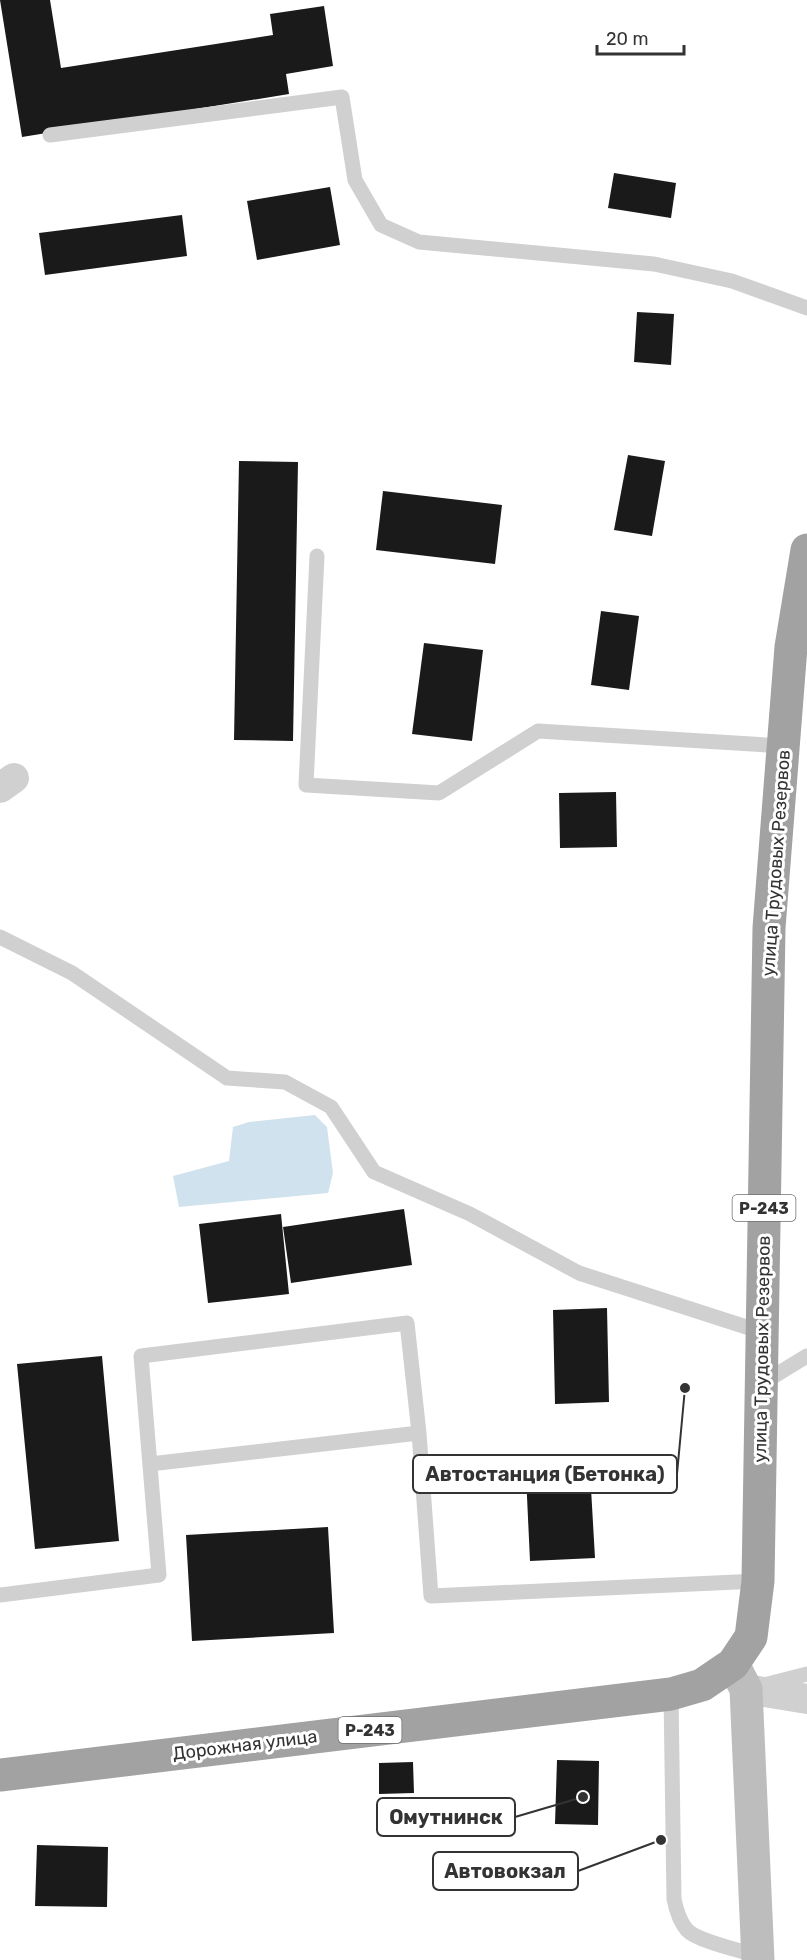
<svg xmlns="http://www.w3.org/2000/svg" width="807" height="1960" viewBox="0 0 807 1960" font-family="Rubik,sans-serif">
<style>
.water{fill:#cfe2ee}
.building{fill:#1a1a1a}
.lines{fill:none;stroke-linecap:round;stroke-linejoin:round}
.service{stroke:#d0d0d0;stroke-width:15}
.minor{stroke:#d0d0d0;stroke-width:30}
.secondary{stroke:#bdbdbd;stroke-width:33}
.trunk{stroke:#a2a2a2;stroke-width:33}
.labels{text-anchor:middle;stroke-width:6;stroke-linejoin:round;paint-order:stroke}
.shield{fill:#fff;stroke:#707070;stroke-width:1.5}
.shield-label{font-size:16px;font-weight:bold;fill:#333}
.street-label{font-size:18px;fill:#333;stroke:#fff}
.leader{fill:none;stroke:#333;stroke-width:2}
.callout-dot{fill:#333;stroke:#fff;stroke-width:2}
.callout{fill:#fff;stroke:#333;stroke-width:2}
.callout-label{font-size:20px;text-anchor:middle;font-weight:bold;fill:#333}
</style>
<rect width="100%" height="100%" fill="#fff"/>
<path class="water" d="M315,1115L327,1127L333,1173L328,1193L179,1207L173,1176L229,1161L233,1127L249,1122Z"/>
<path class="building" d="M0,0H50L61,68L273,35L270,14L324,6L333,66L286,74L289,94L22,137Z
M614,173L676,183L671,218L608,208Z
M330,187L340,245L257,260L247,201Z
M182,215L187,256L45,275L39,233Z
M637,312L674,314L671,365L634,362Z
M628,455L665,461L652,536L614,530Z
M239,461L298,462L293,741L234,740Z
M383,491L502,505L495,564L376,550Z
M601,611L639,616L629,690L591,685Z
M424,643L483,650L472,741L412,734Z
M616,792L617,847L560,848L559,793Z
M404,1209L412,1265L291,1283L283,1227Z
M281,1214L289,1294L208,1303L199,1224Z
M607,1308L609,1402L555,1404L553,1310Z
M102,1356L119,1541L35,1549L17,1364Z
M590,1471L595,1558L530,1561L526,1475Z
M328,1527L334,1633L192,1641L186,1535Z
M557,1760L599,1761L598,1825L555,1824Z
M413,1762L414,1793L379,1794V1763Z
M37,1845L108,1847L107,1907L35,1906Z"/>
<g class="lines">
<path class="service" d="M50,135L342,97L355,180L381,225L419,242L654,264L732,281L807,308
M317,556L306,785L439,793L538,731L783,746
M0,937L72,973L227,1078L285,1082L331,1107L374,1172L470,1214L579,1273L762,1332
M761,1384L807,1356
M150,1464L419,1433
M0,1595L159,1575L141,1356L407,1323L419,1433L431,1596L758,1581
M764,1685L807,1674
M671,1694L674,1899C676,1909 680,1922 687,1930C697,1941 742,1951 758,1956"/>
<path class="minor" d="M0,788L14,778
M746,1689L807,1699"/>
<path class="secondary" d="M733,1664L746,1689L758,1960"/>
<path class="trunk" d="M0,1775L671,1694L702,1685L733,1664L751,1637L758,1581L769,928L791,647L807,550"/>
</g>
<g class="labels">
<g class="shield">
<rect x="732.5" y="1195" width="63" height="26" rx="4.5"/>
<rect x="338.5" y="1717" width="63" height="26" rx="4.5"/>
</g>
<g class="shield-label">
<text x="764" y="1214">Р-243</text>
<text x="370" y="1736">Р-243</text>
</g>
<g class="street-label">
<text transform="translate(776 863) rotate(-86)" y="6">улица Трудовых Резервов</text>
<text transform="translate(762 1349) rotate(-89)" y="6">улица Трудовых Резервов</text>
<text transform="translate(245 1745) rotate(-7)" y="6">Дорожная улица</text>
</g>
</g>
<path class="leader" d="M685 1388L677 1474M583 1797L515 1817M661 1840L578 1871"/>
<g class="callout-dot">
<circle cx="685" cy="1388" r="6"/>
<circle cx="583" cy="1797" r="6"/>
<circle cx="661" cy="1840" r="6"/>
</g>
<g class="callout">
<rect x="413" y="1455" width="264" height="38" rx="6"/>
<rect x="377" y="1798" width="138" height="38" rx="6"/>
<rect x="433" y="1852" width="145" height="38" rx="6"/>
</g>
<g class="callout-label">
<text x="545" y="1481">Автостанция (Бетонка)</text>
<text x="446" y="1824">Омутнинск</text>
<text x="505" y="1878">Автовокзал</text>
</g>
<path d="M597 45v9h87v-9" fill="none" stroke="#333333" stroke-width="3"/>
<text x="606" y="45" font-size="18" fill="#333333" stroke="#ffffff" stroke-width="4.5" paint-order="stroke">20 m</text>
</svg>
